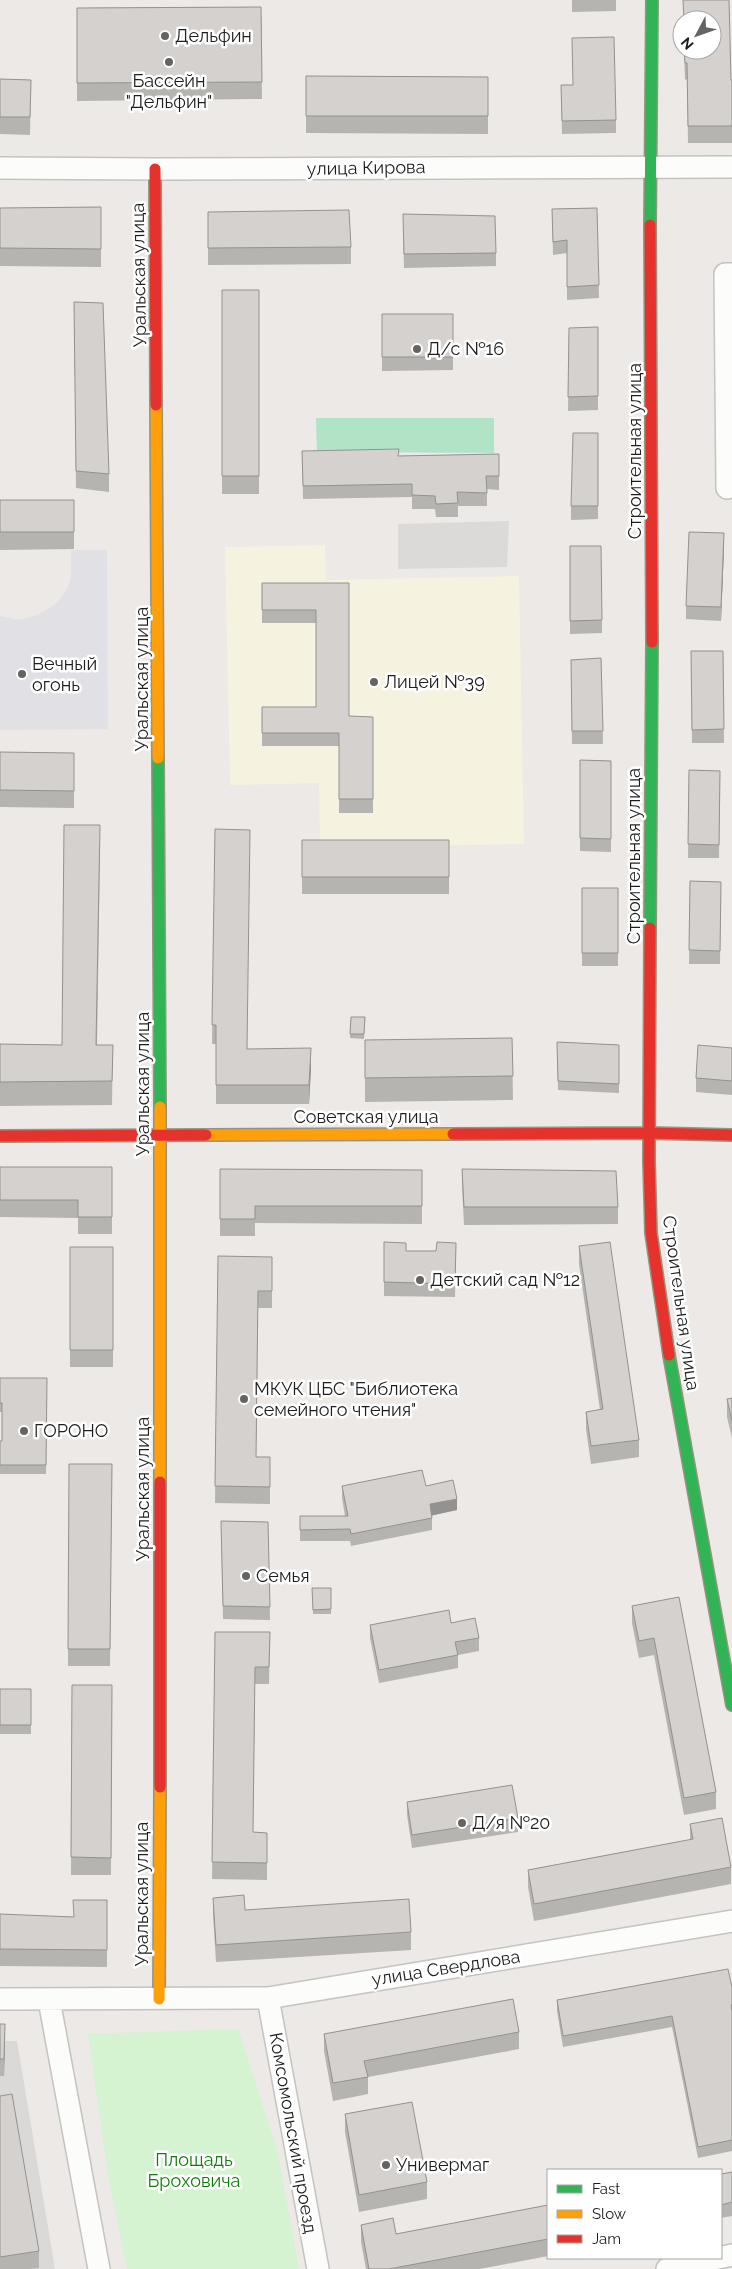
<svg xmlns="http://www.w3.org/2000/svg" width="732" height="2269" viewBox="0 0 732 2269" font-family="Raleway,sans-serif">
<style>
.residential{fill:#dbd9d7}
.education{fill:#f6f2e0}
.park{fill:#d5f2d1}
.pitch{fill:#b1e4c7}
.parking{fill:#dcdad9}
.plaza{fill:#e0e0e5}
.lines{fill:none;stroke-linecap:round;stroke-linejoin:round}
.street-casing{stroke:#c4c3c2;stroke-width:24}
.fast-casing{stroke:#96947e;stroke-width:14}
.slow-casing{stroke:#96947e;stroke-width:14}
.jam-casing{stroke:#96947e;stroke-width:14}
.street{stroke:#fcfcfb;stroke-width:21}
.fast{stroke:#30b455;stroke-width:11}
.slow{stroke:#ff9f0a;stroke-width:11}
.jam{stroke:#e5322d;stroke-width:11}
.wall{fill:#b6b4b1}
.shaded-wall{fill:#949290}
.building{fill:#d4d1ce;stroke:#949290}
.poi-dot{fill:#656463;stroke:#fff;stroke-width:2}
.labels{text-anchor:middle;stroke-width:5;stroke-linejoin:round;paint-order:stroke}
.poi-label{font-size:18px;fill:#1d1d1d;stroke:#fff;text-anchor:start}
.street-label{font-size:18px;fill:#1d1d1d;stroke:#fff}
.park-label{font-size:18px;fill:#107d0a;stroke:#fff}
</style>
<rect width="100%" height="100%" fill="#ece9e6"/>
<path class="residential" d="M0,2041H17L55,2269H0Z"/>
<path class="education" d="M325,545L326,580L519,576L524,844L320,848L319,783L230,785L225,547Z"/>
<path class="park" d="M238,2029L277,2150L299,2269H127L108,2176L88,2034Z"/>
<path class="pitch" d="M316,418H494V453L317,452Z"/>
<path class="parking" d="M509,521L507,567L398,569V524Z"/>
<path class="plaza" d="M71,550H107L108,729L0,730V616L19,620L38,615L56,604L68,588L71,575Z"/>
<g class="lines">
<g class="street-casing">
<path id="street" d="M0,168L155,169L732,167
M727,488L725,274H732
M268,1998L318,2269
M0,1999L268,1998L732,1921
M49,2000L99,2269
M667,2269L732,2255"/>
</g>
<g class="fast-casing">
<path id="fast" d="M650,225L652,0
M158,758L160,1107
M650,928L652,642
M669,1355L732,1705"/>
</g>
<g class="slow-casing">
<path id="slow" d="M156,405L158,758
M160,1107V1482
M206,1135L453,1134
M159,1999L160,1787"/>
</g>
<g class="jam-casing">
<path id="jam" d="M155,169L156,405
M650,225L652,642
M650,928L649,1161L651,1233L669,1355
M453,1134L649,1133L732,1135
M0,1136L206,1135
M160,1787V1482"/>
</g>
<use href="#street" class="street"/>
<use href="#fast" class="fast"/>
<use href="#slow" class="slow"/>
<use href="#jam" class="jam"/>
</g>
<path class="wall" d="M572,0H616V11L572,12Z
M261,7L262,99L77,101V8Z
M684,50L732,80V143H688L687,79L685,80Z
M306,76L488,77V134L306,133Z
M0,79L31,80L30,135L0,134Z
M561,85H573L616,120V133L562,134Z
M101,207V267L0,266V208Z
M597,208L599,298L567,300V253L553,255L552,209Z
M208,212L351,247V264L208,265Z
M403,228L496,253V266L404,268Z
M222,290H259V494H222Z
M74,302L109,474V492L76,488Z
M382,314H453V370L382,371Z
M569,328L598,396V410L568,411Z
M598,433V519L571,520V506Z
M302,451L399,456L499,454V490L487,489V506H458V517H436L435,509H412V497L303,499Z
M0,500L74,532V549L0,550Z
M570,546L602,620V633L570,634Z
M724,547L721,621L686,619V606Z
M262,583H349V716L373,717V813H339V746H262V707H316V623H262Z
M691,651H723L724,743H692Z
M601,658L603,744H572L571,660Z
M0,752L74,753V808L0,807Z
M580,760L611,761V852L580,851Z
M689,770L720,771L719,858H688Z
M215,829L247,1049L311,1068L309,1104H216V1044H212Z
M302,840H449V894H302Z
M100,849L97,1045H113L112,1105L0,1106V1044L62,1045Z
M690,881L721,882L720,964H689Z
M582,888H618V966H582Z
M351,1017H365L364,1039L350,1038Z
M512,1038L513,1100L365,1102V1040Z
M557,1042L619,1045V1093L558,1090Z
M732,1048V1095L696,1092V1078Z
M0,1167H112V1234H78V1218L0,1217Z
M220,1169L422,1170V1224L255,1223V1236H220Z
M462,1169L618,1207V1224L464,1225L462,1186Z
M456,1243L455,1297L384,1296V1282L406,1251H436Z
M579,1246L639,1440V1457L591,1464L586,1429V1412L600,1410L579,1264Z
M70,1247H113V1367H70Z
M218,1256L272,1257V1308H258L256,1457H270V1504L215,1503Z
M0,1378H47L46,1474H0V1441H2V1412H0Z
M732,1398V1438L727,1417V1399Z
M112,1464L110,1666H68V1649Z
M342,1486H426L457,1510L432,1515V1530L351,1546L350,1541H300V1516H345L342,1498Z
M221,1521L268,1522L270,1620L223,1619Z
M312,1588L331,1609V1614H313Z
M679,1597L716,1792V1809L684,1815L654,1655L639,1658L632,1623V1606Z
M451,1623L479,1638V1651L458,1655V1668L379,1683L370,1638V1625Z
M215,1632H270L269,1684H255L253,1832L267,1833V1880L212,1879Z
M72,1685H112L111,1875H71Z
M0,1689H31V1734H0Z
M407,1802L518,1818V1832L412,1848L407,1815Z
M690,1824L731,1867V1884L534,1921L528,1887V1870L690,1840Z
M213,1898L245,1910L411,1932V1950L216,1962L213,1915Z
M107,1900V1967L0,1966V1914L73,1917Z
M732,1987V2151L698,2158L672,2027L563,2047L557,2011V2000Z
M0,2024L5,2042L4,2076H0Z
M519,2032V2049L368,2077V2094L333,2101L324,2051V2034Z
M0,2096L39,2251V2268L30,2269H0Z
M345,2114L427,2182V2199L359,2212L345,2132Z
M732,2172V2216L721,2218V2174Z
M548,2205V2256L480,2269H366L361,2242V2225L396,2234Z"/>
<path class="shaded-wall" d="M724,533V547L721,621V607Z
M311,1048V1068L309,1104V1085Z
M457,1499V1510L430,1516V1504Z
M5,2024V2042L4,2076V2059Z"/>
<path class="building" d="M683,0H729L731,80H732V126H688L687,63H685L684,50H712V20H684Z
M261,7L262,82L77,83V8Z
M614,37L616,120L562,121L561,85H573L572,38Z
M306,76L488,77V116H306Z
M0,79L31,80L30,117H0Z
M101,207V249L0,248V208Z
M597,208L599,285L567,287V240L553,242L552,209Z
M349,210L351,247L208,248V212Z
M403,214L495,216L496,253L404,254Z
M222,290H259V476H222Z
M74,302L103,303L109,474L76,471Z
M382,314H453V357H382Z
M598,327V396L568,397L569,328Z
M573,433H598V506H571Z
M399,449L398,456L499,454V476H486L487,493L457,492L458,503L436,504L435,496L412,495V484L303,486L302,451Z
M0,500H74V532H0Z
M689,532L724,533L721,607L686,606Z
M570,546H601L602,620L570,621Z
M262,583H349V716L373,717V799H339V733H262V707H316V610H262Z
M691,651H723L724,729L692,730Z
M601,658L603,731H572L571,660Z
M0,752L74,753V791L0,790Z
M580,760L611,761V839L580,838Z
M689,770L720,771L719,845L688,844Z
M64,825H100L96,1045H113L112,1081L0,1082V1044L62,1045Z
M215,829L250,830L247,1049L311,1048L309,1085H216V1025H212Z
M302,840H449V877H302Z
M690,881L721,882L720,951L689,950Z
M582,888H618V953H582Z
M351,1017H365L364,1034H350Z
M512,1038L513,1076L365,1078V1040Z
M557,1042L619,1045V1084L558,1081Z
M698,1045L732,1048V1081L696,1078Z
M0,1167H112V1217H78V1200H0Z
M220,1169L422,1170V1206H255V1219H220Z
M462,1169L616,1171L618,1207H464Z
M384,1242L406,1243V1251H436L437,1242L456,1243L455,1284L384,1282Z
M610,1242L639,1440L591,1446L586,1412L603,1409L579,1246Z
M70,1247H113V1350H70Z
M218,1256L272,1257V1291H258L256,1457H270V1487L215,1486Z
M0,1378H47L46,1465H0V1441H2V1403H0Z
M732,1398V1421L727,1399Z
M69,1464H112L110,1649H68Z
M422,1470L426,1486L453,1480L457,1499L430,1504L432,1518L351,1534L350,1529L300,1530V1516H348L342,1486Z
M221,1521L268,1522L270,1607L223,1606Z
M312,1588H331V1609L313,1610Z
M679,1597L716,1792L684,1798L654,1638L639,1641L632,1606Z
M449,1610L451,1623L475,1618L479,1638L455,1642L458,1655L379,1670L370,1625Z
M215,1632H270L269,1667H255L253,1832L267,1833V1863L212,1862Z
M72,1685H112L111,1858L71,1857Z
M0,1689H31V1725H0Z
M512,1785L518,1818L412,1835L407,1802Z
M722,1818L731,1867L534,1904L528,1870L693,1839L690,1824Z
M244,1895L245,1910L409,1899L411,1932L216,1945L213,1898Z
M73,1900H107V1950L0,1949V1914L74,1917Z
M728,1969L732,1987V2005H731L732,2011V2140L698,2147L672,2016L563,2036L557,2000Z
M513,1999L519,2032L364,2061L368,2077L333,2083L324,2034Z
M0,2024H5L4,2059H0Z
M12,2094L39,2251L0,2257V2096Z
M412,2102L427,2182L359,2195L345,2114Z
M732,2172V2202L721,2205V2174Z
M548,2205V2239L389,2269H369L361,2225L393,2218L396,2234Z"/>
<g class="poi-dot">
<circle cx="165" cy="36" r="5"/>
<circle cx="169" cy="62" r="5"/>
<circle cx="417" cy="349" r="5"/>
<circle cx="22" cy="674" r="5"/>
<circle cx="374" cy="682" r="5"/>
<circle cx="420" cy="1280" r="5"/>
<circle cx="244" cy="1399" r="5"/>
<circle cx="24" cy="1431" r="5"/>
<circle cx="246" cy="1576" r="5"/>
<circle cx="462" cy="1823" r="5"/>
<circle cx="386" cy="2165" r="5"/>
</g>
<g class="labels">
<g class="poi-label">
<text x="175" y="42">Дельфин</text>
<text x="169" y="87" text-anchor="middle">Бассейн<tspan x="169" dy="21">"Дельфин"</tspan></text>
<text x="427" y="355">Д/с №16</text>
<text x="32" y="670">Вечный<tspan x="32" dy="21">огонь</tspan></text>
<text x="384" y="688">Лицей №39</text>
<text x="430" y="1286">Детский сад №12</text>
<text x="254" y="1395">МКУК ЦБС "Библиотека<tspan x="254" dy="21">семейного чтения"</tspan></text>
<text x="34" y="1437">ГОРОНО</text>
<text x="256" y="1582">Семья</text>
<text x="472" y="1829">Д/я №20</text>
<text x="396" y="2171">Универмаг</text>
</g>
<g class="street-label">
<text transform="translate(366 168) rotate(-1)" y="6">улица Кирова</text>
<text transform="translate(139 275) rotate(-91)" y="6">Уральская улица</text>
<text transform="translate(635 451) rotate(-90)" y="6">Строительная улица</text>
<text transform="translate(142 679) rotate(-90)" y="6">Уральская улица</text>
<text transform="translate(634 856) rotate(-90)" y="6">Строительная улица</text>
<text transform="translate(143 1084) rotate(-90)" y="6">Уральская улица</text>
<text x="366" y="1123">Советская улица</text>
<text transform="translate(681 1303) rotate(82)" y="6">Строительная улица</text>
<text transform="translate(143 1489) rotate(-90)" y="6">Уральская улица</text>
<text transform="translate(142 1894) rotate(-90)" y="6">Уральская улица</text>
<text transform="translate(446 1968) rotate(-9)" y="6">улица Свердлова</text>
<text transform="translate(293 2133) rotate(80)" y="6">Комсомольский проезд</text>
</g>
<g class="park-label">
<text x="194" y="2166">Площадь<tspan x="194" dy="21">Броховича</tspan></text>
</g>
</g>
<rect x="547" y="2169" width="175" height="90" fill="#ffffff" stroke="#a5a5a5"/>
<rect x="557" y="2185" width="25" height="8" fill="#30b455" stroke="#a5a5a5"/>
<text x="592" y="2194" font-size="15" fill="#1d1d1d">Fast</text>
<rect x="557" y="2210" width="25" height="8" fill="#ff9f0a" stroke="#a5a5a5"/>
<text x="592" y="2219" font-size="15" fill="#1d1d1d">Slow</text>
<rect x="557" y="2235" width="25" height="8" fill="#e5322d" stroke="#a5a5a5"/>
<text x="592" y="2244" font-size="15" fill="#1d1d1d">Jam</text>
<g transform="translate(697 35) rotate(229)"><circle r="24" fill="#ffffff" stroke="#a5a5a5"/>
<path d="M0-4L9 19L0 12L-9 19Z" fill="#656463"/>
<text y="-8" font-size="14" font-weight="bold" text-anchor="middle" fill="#1d1d1d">N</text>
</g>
</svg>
